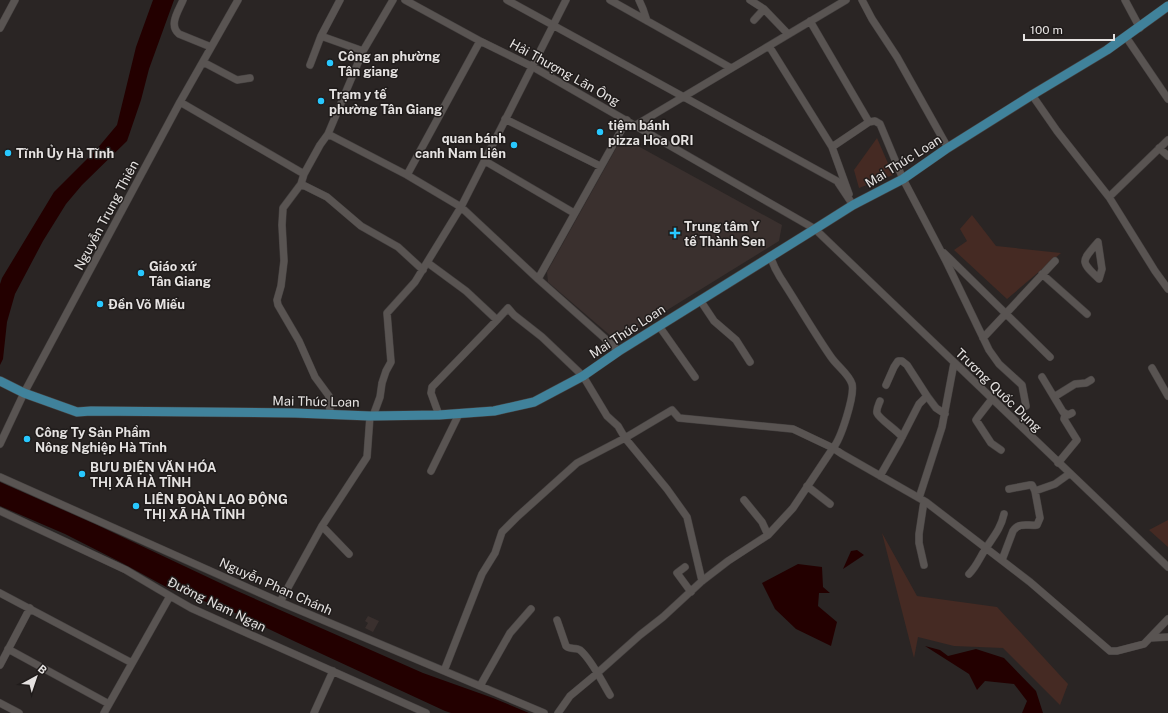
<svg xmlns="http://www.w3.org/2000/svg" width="1168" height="713" viewBox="0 0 1168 713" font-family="'Public Sans',sans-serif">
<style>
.built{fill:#3a302e}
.green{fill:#452a23}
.water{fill:#230000}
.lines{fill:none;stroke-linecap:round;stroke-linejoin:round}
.minor-casing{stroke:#454140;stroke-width:8}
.major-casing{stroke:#454140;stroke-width:10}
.minor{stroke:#595452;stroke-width:7}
.major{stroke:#40829b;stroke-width:9}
.poi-dot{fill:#28c8ff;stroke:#201c1b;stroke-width:1.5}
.labels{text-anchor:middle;stroke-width:3;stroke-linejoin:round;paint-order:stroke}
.poi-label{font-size:13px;font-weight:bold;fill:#e5e2e1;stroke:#201c1b;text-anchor:start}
.street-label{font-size:13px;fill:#e5e2e1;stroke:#201c1b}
</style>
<rect width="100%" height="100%" fill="#2a2524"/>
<path class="built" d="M627,140L782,225L779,241L622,338L612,337L548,282L547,272L619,143Z
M368,616L379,621L373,632L365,628L368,623L365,621Z"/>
<path class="green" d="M877,138L893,175L859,188L854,170Z
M972,215L996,246L1061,253L1007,299L954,250L967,241L960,229Z
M1168,520V547L1149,530Z
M882,533L917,596L997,607L1068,684L1060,705L1003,648L954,646L918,637L914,658Z"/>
<path class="water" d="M153,0H174L149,69L141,100L127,141L82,185L66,204L43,241L15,294L7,322L3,359L0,365V284L2,278L54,192L96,150L117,125L136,47Z
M0,482L97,525L235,590L423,673L493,698L529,713H451L445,711L296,642L231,611L168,588L124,564L65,534L0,506Z
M857,550L864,555L843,569L851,551Z
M798,564L822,567L823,587L830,593H819L818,606L837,622L831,646L796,629L775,609L762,583Z
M925,646L940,650L948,656L976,649L1004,658L1036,691L1043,713H1022L1027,701L1014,684L985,681L977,690L969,674Z"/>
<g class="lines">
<g class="minor-casing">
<path id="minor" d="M183,0C179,10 168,25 179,34L211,47
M405,0L480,41L533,67L815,229L1168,567
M507,0L837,181L853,205
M610,0L731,68
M639,0L643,9L647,21
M750,0L764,9
M862,0L872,19L897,57L948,148
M1125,0L1140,28
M754,20L764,9L788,34
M0,28L15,0
M321,36L363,51
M1126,37L1168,99
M769,46L832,147L869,122L810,21
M203,62L237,80L250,78
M310,65L321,36L340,0
M1032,95L1057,131L1109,197L1155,271L1168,289
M180,102L304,174L301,184L327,197L361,226L398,247L423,270
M505,119L600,166
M869,122L875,121L880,124L903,179L946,261L989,350L999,364L1022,385L1026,406
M636,125L846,0
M328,134L407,175L461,207L538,279L619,351
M832,147L849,194
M1159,148L1168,156
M485,161L574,213
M304,174L320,145L328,134L363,51L393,0
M407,175L480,41
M301,184L283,208L282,225L284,261L281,286L277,300L278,305L299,341L315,377L329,396L330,414
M1109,197L1168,140
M1098,242L1102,269L1099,279C1080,261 1081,262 1098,242Z
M944,253L1050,357
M428,263L466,291L497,320L508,308L514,315L542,337L583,376L607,416L618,426L625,438L667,489L687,517L702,581
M1042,274L1087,314
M538,279L627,120
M700,300L714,321L736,340L750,362
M659,326L695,377
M983,338L1055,261
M1152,368L1168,396
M1042,377L1063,412L1068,415L1072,413
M886,385L894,367L898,361H902L907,365L927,396L936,408L945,414
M1054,397L1075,384L1086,383L1091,380
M992,399L978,417L976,420L991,443L1001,450
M880,401C879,404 876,409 877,413C879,419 897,430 902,437
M439,415L431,393L432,387L497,320
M373,416L380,397L382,383L386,371L391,362L387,313L415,282L461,207L566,0
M0,444L24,393L180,102L238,0
M1058,463L1077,440L1064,419L1065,414
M431,471L459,414
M880,476L900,441L919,404L927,396
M0,477L280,602L544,713
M807,486L830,504
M1035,491L1055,484L1069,474
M919,498L942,427L954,363
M744,500L762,522L768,535
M0,511L126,570L158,589L191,608L426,713
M322,526L349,554
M1002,560L1013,531C1019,522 1027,526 1037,525L1040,518L1035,491L1032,485H1030L1009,489
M924,565L919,543V534L924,501
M685,567L677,573L691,592
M969,574C977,566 980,557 986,548C994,536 1001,528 1004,514
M0,593L132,663
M280,602L322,526L367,457L370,416
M557,620L566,646C570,650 576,647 580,650C592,660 602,682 610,695
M1150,638L1168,637
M8,649L109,704
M0,665L30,608
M444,671L482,574L495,553L502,532L517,517L577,463L625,438L672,410L679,418L793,429L833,448C841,439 855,395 852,384C849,374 837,366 831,357C813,331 797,303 780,277L775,268L770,256
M480,686L510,633L531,609
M0,703L19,713
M104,713L170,596
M314,713L333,671
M558,713L570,696L594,676L640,635L663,617L702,581L728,561L768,535L793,508L833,448L842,454L926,502L1030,582L1110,651H1117L1144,644L1168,619"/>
</g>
<g class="major-casing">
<path id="major" d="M0,381L24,393L77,412L91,411L295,413L370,416L439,415L494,411L534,402L583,376L619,351L815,229L853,205L903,179L946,149L1032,95L1107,50L1168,6"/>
</g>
<use href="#minor" class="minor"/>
<use href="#major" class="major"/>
</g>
<g class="poi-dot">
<circle cx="330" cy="63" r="4"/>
<circle cx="321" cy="101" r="4"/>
<circle cx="600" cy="132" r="4"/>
<circle cx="514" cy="145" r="4"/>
<circle cx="8" cy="153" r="4"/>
<path d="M673 227h4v4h4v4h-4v4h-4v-4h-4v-4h4z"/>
<circle cx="141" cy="273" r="4"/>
<circle cx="100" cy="304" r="4"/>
<circle cx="27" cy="439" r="4"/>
<circle cx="82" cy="474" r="4"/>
<circle cx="136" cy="506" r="4"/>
</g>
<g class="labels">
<g class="poi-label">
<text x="338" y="61">Công an phường<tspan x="338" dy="15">Tân giang</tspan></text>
<text x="329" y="99">Trạm y tế<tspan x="329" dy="15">phường Tân Giang</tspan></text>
<text x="608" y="130">tiệm bánh<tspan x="608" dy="15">pizza Hoa ORI</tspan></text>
<text x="506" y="143" text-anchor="end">quan bánh<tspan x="506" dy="15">canh Nam Liên</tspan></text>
<text x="16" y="158">Tĩnh Ủy Hà Tĩnh</text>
<text x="684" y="231">Trung tâm Y<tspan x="684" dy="15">tế Thành Sen</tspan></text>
<text x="149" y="271">Giáo xứ<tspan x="149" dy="15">Tân Giang</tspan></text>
<text x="108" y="309">Đền Võ Miếu</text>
<text x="35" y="437">Công Ty Sản Phẩm<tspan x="35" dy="15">Nông Nghiệp Hà Tĩnh</tspan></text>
<text x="90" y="472">BƯU ĐIỆN VĂN HÓA<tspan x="90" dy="15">THỊ XÃ HÀ TĨNH</tspan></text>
<text x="144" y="504">LIÊN ĐOÀN LAO ĐỘNG<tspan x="144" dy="15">THỊ XÃ HÀ TĨNH</tspan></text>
</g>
<g class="street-label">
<text transform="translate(565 72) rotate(29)" y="5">Hải Thượng Lãn Ông</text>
<text transform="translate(903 161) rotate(-32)" y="5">Mai Thúc Loan</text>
<text transform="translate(106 215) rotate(-62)" y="5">Nguyễn Trung Thiên</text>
<text transform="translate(627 331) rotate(-33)" y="5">Mai Thúc Loan</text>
<text transform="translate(999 390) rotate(44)" y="5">Trương Quốc Dụng</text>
<text transform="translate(316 401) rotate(1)" y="5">Mai Thúc Loan</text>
<text transform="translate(276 586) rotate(24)" y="5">Nguyễn Phan Chánh</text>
<text transform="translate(217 604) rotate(26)" y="5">Đường Nam Ngạn</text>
</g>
</g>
<g transform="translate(36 677) rotate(40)" stroke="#201c1b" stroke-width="3" paint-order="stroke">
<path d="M0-3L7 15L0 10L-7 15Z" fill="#e5e2e1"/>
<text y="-6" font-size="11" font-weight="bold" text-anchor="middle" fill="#e5e2e1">B</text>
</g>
<path d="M1024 34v6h90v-6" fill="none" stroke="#e5e2e1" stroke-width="2"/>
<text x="1030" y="34" font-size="12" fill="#e5e2e1" stroke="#201c1b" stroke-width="3" paint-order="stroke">100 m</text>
</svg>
